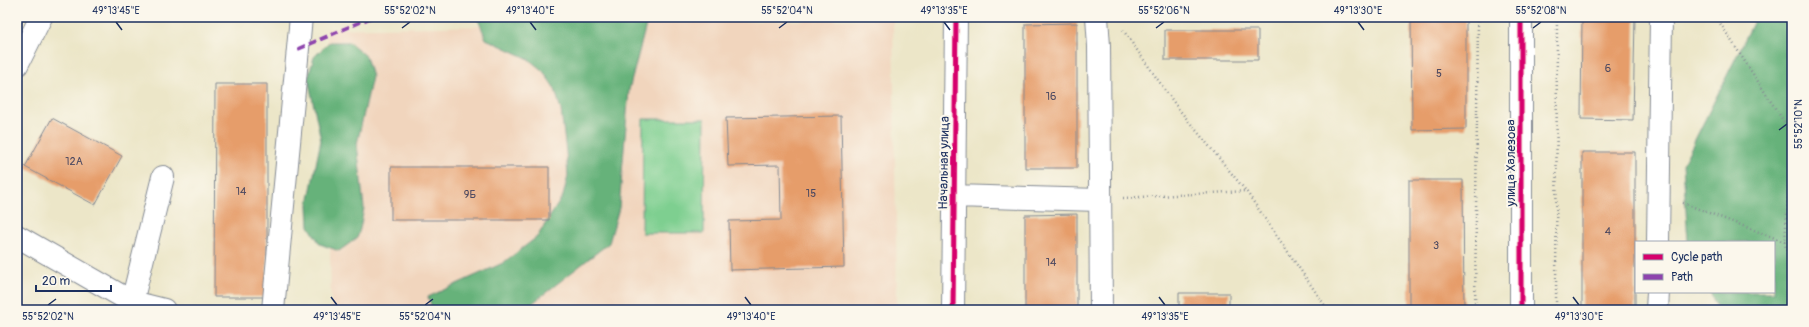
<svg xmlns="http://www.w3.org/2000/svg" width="1809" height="327" viewBox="0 0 1809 327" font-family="Pangolin,sans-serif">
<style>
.built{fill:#f1d5bd}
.green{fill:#7ecf90;stroke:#4c7f77}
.forest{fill:#66b27a;stroke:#40706c}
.building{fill:#e69d6b}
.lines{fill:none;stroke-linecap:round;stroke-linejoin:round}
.minor-casing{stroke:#848a93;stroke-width:24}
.path{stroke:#848a93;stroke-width:2.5;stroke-dasharray:1 3;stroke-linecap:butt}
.minor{stroke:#fff;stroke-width:22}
.quiet{stroke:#8e44ad;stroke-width:4;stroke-dasharray:8 4;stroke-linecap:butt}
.cycleway-casing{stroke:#fbf7ec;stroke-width:8}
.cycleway{stroke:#d6006c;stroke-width:5}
.ticks{fill:none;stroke:#1b2f5e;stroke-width:1.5}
.labels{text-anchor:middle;stroke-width:4;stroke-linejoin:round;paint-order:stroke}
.number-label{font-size:11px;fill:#4e4a61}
.street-label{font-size:13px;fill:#1b2f5e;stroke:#fbf7ec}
.neatline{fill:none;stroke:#1b2f5e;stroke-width:1.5}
.ticks-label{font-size:10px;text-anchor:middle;fill:#1b2f5e}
</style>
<rect width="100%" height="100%" fill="#fbf7ec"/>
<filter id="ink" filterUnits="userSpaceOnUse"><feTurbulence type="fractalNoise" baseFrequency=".025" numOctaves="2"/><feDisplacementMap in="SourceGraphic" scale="8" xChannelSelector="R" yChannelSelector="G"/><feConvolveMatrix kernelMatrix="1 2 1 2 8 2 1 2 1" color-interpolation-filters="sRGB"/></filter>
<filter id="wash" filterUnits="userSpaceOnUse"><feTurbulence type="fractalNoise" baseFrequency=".012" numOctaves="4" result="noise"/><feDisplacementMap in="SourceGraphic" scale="16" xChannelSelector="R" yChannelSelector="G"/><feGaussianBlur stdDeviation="0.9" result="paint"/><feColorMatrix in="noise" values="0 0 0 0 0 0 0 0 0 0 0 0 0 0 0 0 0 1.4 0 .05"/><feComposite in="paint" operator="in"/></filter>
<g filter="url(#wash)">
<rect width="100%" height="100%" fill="#ece6c8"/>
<path class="built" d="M893,19L897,308L750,310H331L327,29Z"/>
<path class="green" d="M643,119H705L704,233H642Z"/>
<path class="forest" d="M481,17H652L646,25L629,90L619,208L609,243L525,309L433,310L428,297L503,263L537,237L563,196L568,176L566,152L561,110L555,89L543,71L527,58L486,39L478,19Z
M1756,17H1792V310H1718L1710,292H1774V242H1688L1683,164Z
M329,42H349L366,56L372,77L357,144L364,208L360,229L357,238L339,251L320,244L309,226L308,204L321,140L308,78L314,57Z"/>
<g id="blocks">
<path class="building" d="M1411,17H1466V129L1412,130Z
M1582,17H1635L1633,120L1581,119Z
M1077,23V168H1025V24Z
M1165,30H1258V60H1165Z
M215,84H267V297H214Z
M841,116L844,267L730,270L729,221L781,220L780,165L728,166L726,118Z
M52,118L122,156L95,205L25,167Z
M1582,152H1635V310H1582Z
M391,167H549V220H391Z
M1409,180H1463L1464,310H1409Z
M1077,214V310H1025V215Z
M1179,293H1229V310H1179Z"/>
</g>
</g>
<g filter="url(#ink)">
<use href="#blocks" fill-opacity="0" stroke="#848a93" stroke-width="1"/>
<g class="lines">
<g class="minor-casing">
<path id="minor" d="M1097,17L1099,46L1101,310
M17,65L41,17
M954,196L1100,200
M17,236L132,302L164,310
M1658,242L1661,17
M128,310L132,302L163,177
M273,310L301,17
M953,310L956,17
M1521,310V17
M1657,310L1658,292"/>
</g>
<path class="path" d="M1716,17L1792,134
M1123,30L1177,107L1246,191L1328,310
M1792,138L1785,242L1792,287
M1123,198L1246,191
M1683,203L1785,242
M1475,310L1478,17
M1556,310L1557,17"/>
<use href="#minor" class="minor"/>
<path class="quiet" d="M298,49L372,17"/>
<g class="cycleway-casing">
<path id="cycleway" d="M953,310L956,17
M1521,310V17"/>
</g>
<use href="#cycleway" class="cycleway"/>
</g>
</g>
<path class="ticks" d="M116,22L122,30M530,22L536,30M944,22L950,30M1358,22L1364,30M402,28L410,22M779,28L787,22M1156,28L1164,22M1533,28L1541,22M1779,130L1787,124M331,297L337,305M745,297L751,305M1159,297L1165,305M1573,297L1579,305M48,305L56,299M425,305L433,299"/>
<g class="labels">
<g class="number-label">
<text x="1608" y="72">6</text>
<text x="1439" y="77">5</text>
<text x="1051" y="100">16</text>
<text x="74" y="165">12А</text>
<text x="241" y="195">14</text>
<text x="811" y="197">15</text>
<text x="470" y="198">9Б</text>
<text x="1608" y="235">4</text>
<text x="1436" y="249">3</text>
<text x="1051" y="266">14</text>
</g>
<g class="street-label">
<text transform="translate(943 163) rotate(-89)" y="5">Начальная улица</text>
<text transform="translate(1510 163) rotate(-90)" y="5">улица Халезова</text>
</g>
</g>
<rect width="1809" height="327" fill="none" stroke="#fbf7ec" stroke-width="44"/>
<rect x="1635" y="241" width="140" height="52" fill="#fbf7ec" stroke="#a1a7b3"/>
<rect x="1643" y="254" width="20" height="6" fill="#d6006c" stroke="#a1a7b3"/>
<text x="1671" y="261" font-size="12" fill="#1b2f5e">Cycle path</text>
<rect x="1643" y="274" width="20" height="6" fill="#8e44ad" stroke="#a1a7b3"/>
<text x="1671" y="281" font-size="12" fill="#1b2f5e">Path</text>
<path d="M36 285v6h75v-6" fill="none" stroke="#1b2f5e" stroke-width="2"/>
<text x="42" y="285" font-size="12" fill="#1b2f5e" stroke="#fbf7ec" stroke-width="3" paint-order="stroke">20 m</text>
<rect x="22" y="22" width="1765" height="283" class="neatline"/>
<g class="ticks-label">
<text x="116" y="14">49°13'45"E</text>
<text x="410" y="14">55°52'02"N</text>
<text x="530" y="14">49°13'40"E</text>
<text x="787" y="14">55°52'04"N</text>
<text x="944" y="14">49°13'35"E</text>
<text x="1164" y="14">55°52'06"N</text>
<text x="1358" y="14">49°13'30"E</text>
<text x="1541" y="14">55°52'08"N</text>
<text transform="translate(1798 124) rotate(-90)" y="4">55°52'10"N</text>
<text x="48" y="320">55°52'02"N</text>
<text x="337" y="320">49°13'45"E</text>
<text x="425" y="320">55°52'04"N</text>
<text x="751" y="320">49°13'40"E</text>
<text x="1165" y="320">49°13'35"E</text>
<text x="1579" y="320">49°13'30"E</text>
</g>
</svg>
